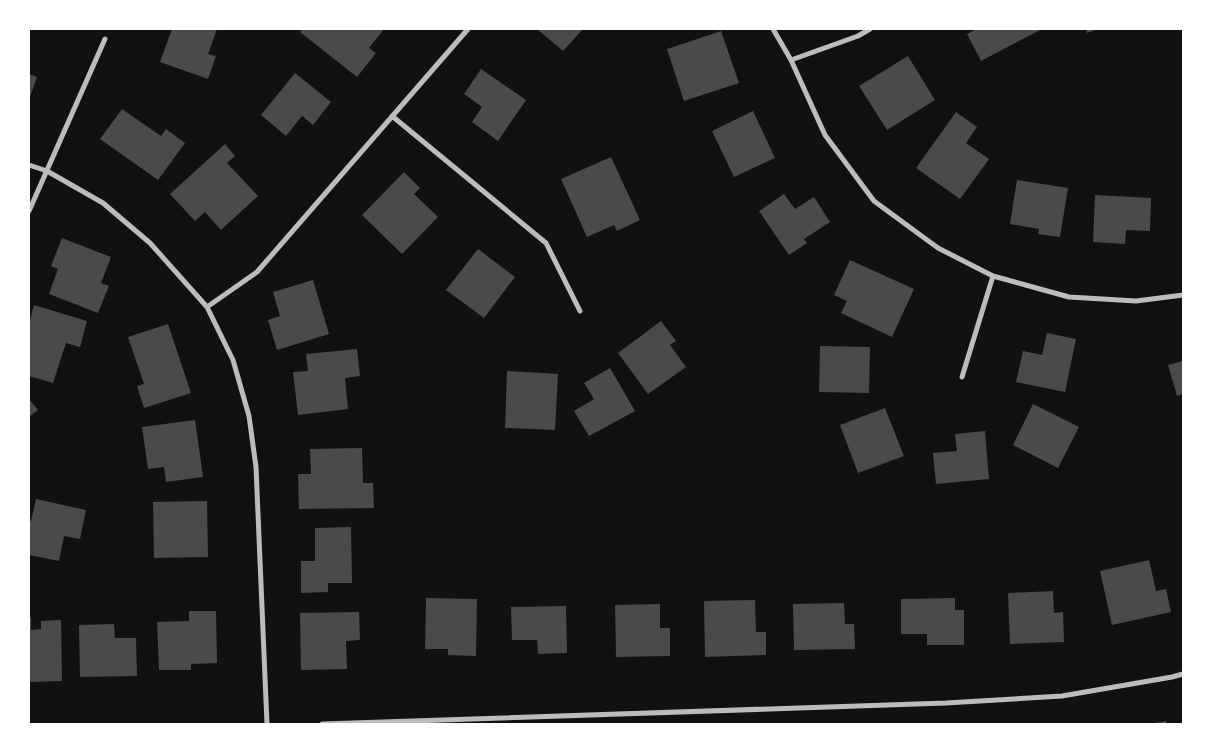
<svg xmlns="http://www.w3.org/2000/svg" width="1212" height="753" viewBox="0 0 1212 753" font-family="'Open Sans',sans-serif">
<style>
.building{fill:#4a4a4a}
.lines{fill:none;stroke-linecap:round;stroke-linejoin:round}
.minor{stroke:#bcbcbc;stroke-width:5}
</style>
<rect width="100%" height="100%" fill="#111"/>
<path class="building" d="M172,29H217L208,54L216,56L208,79L160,62Z
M303,29H384L369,48L376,53L357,77L300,32Z
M537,29H583L563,51Z
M977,29H1039L1040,30L981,61L967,34Z
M1086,29H1098L1087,33Z
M721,31L739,83L684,101L667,49Z
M908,56L935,100L887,130L859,86Z
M481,69L526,100L498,141L472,122L482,107L464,94Z
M295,73L331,102L313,125L302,116L286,136L261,115Z
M29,74L37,77L29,100Z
M122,109L161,136L166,129L185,143L158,180L100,139Z
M753,111L775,158L734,177L712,131Z
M956,112L977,127L966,143L989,159L960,199L916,168Z
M225,144L235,156L227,163L258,196L221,230L205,212L195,221L170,194Z
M611,157L640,220L617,231L614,225L587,237L561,179Z
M404,172L420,188L414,194L438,217L402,254L362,215Z
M1017,180L1068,188L1060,237L1038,234L1039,229L1010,224Z
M784,194L795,209L814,197L830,222L804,239L807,243L789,255L759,211Z
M1095,195L1151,198L1150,231L1126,230L1125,244L1093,242Z
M62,238L111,257L101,283L109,286L98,313L49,294L58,269L51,266Z
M478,249L515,277L484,318L446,290Z
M850,260L914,289L892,337L841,313L847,301L834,295Z
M313,280L329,334L277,350L268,320L280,316L273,292Z
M34,305L87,321L80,347L66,343L53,383L29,376V324Z
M661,321L676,341L670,345L686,367L648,394L618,353Z
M168,324L191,393L144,408L137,386L144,384L128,337Z
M1047,333L1076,339L1065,392L1016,382L1023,351L1042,355Z
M820,346L870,347L869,393L819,392Z
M357,349L360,376L345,378L348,409L298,415L293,372L308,371L306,354Z
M1183,361V394L1177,396L1168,365Z
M610,368L635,411L589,436L574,411L594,399L584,383Z
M507,371L558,374L555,430L505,428Z
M29,399L38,410L29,417Z
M1033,404L1079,427L1058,468L1013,445Z
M885,408L904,456L858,473L840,425Z
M195,420L203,477L166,482L164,467L148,469L142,427Z
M985,431L989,479L936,484L933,453L957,451L955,434Z
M362,448L363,483H373L374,508L299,509L298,474H311L310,449Z
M36,499L86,510L80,539L64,536L59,561L29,555V520L31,521Z
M207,501L208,557L154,558L153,502Z
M351,527L352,583H328V592L301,593V561H315V528Z
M1149,560L1156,591L1166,589L1171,612L1112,625L1100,571Z
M1053,591L1054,613L1063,612L1064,642L1010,644L1008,593Z
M426,598L477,599L476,656L448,655V649H425Z
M955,598V610H964V645H927V634H901V599Z
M755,600L756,632H766V655L705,657L704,601Z
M844,603L845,624H854L855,649L794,650L793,604Z
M660,604V628H670V656L616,657L615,605Z
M566,606L567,653L538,654L537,640H512L511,607Z
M189,611H216L217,663L191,664V670H159L157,622L189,621Z
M359,612L360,640L346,641L347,669L301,670L300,613Z
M29,617H31V630L41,629V621L61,620L62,681L29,682Z
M114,624L115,638H136L137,676L80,677L79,625Z
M1166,721L1167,724H1155V723Z"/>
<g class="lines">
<path class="minor" d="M773,29L791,60L825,135L874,201L938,248L993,276L1069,297L1136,301L1183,295
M791,60L858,36L870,29
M392,116L546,243L580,311
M29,165L47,171L103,203L150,243L207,307L233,360L249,416L256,467L267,724
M29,211L105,39
M207,307L257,272L468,29
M962,377L993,276
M322,724L946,703L1062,696L1172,677L1183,674"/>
</g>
<rect width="1212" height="753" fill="none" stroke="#ffffff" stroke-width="60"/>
</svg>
